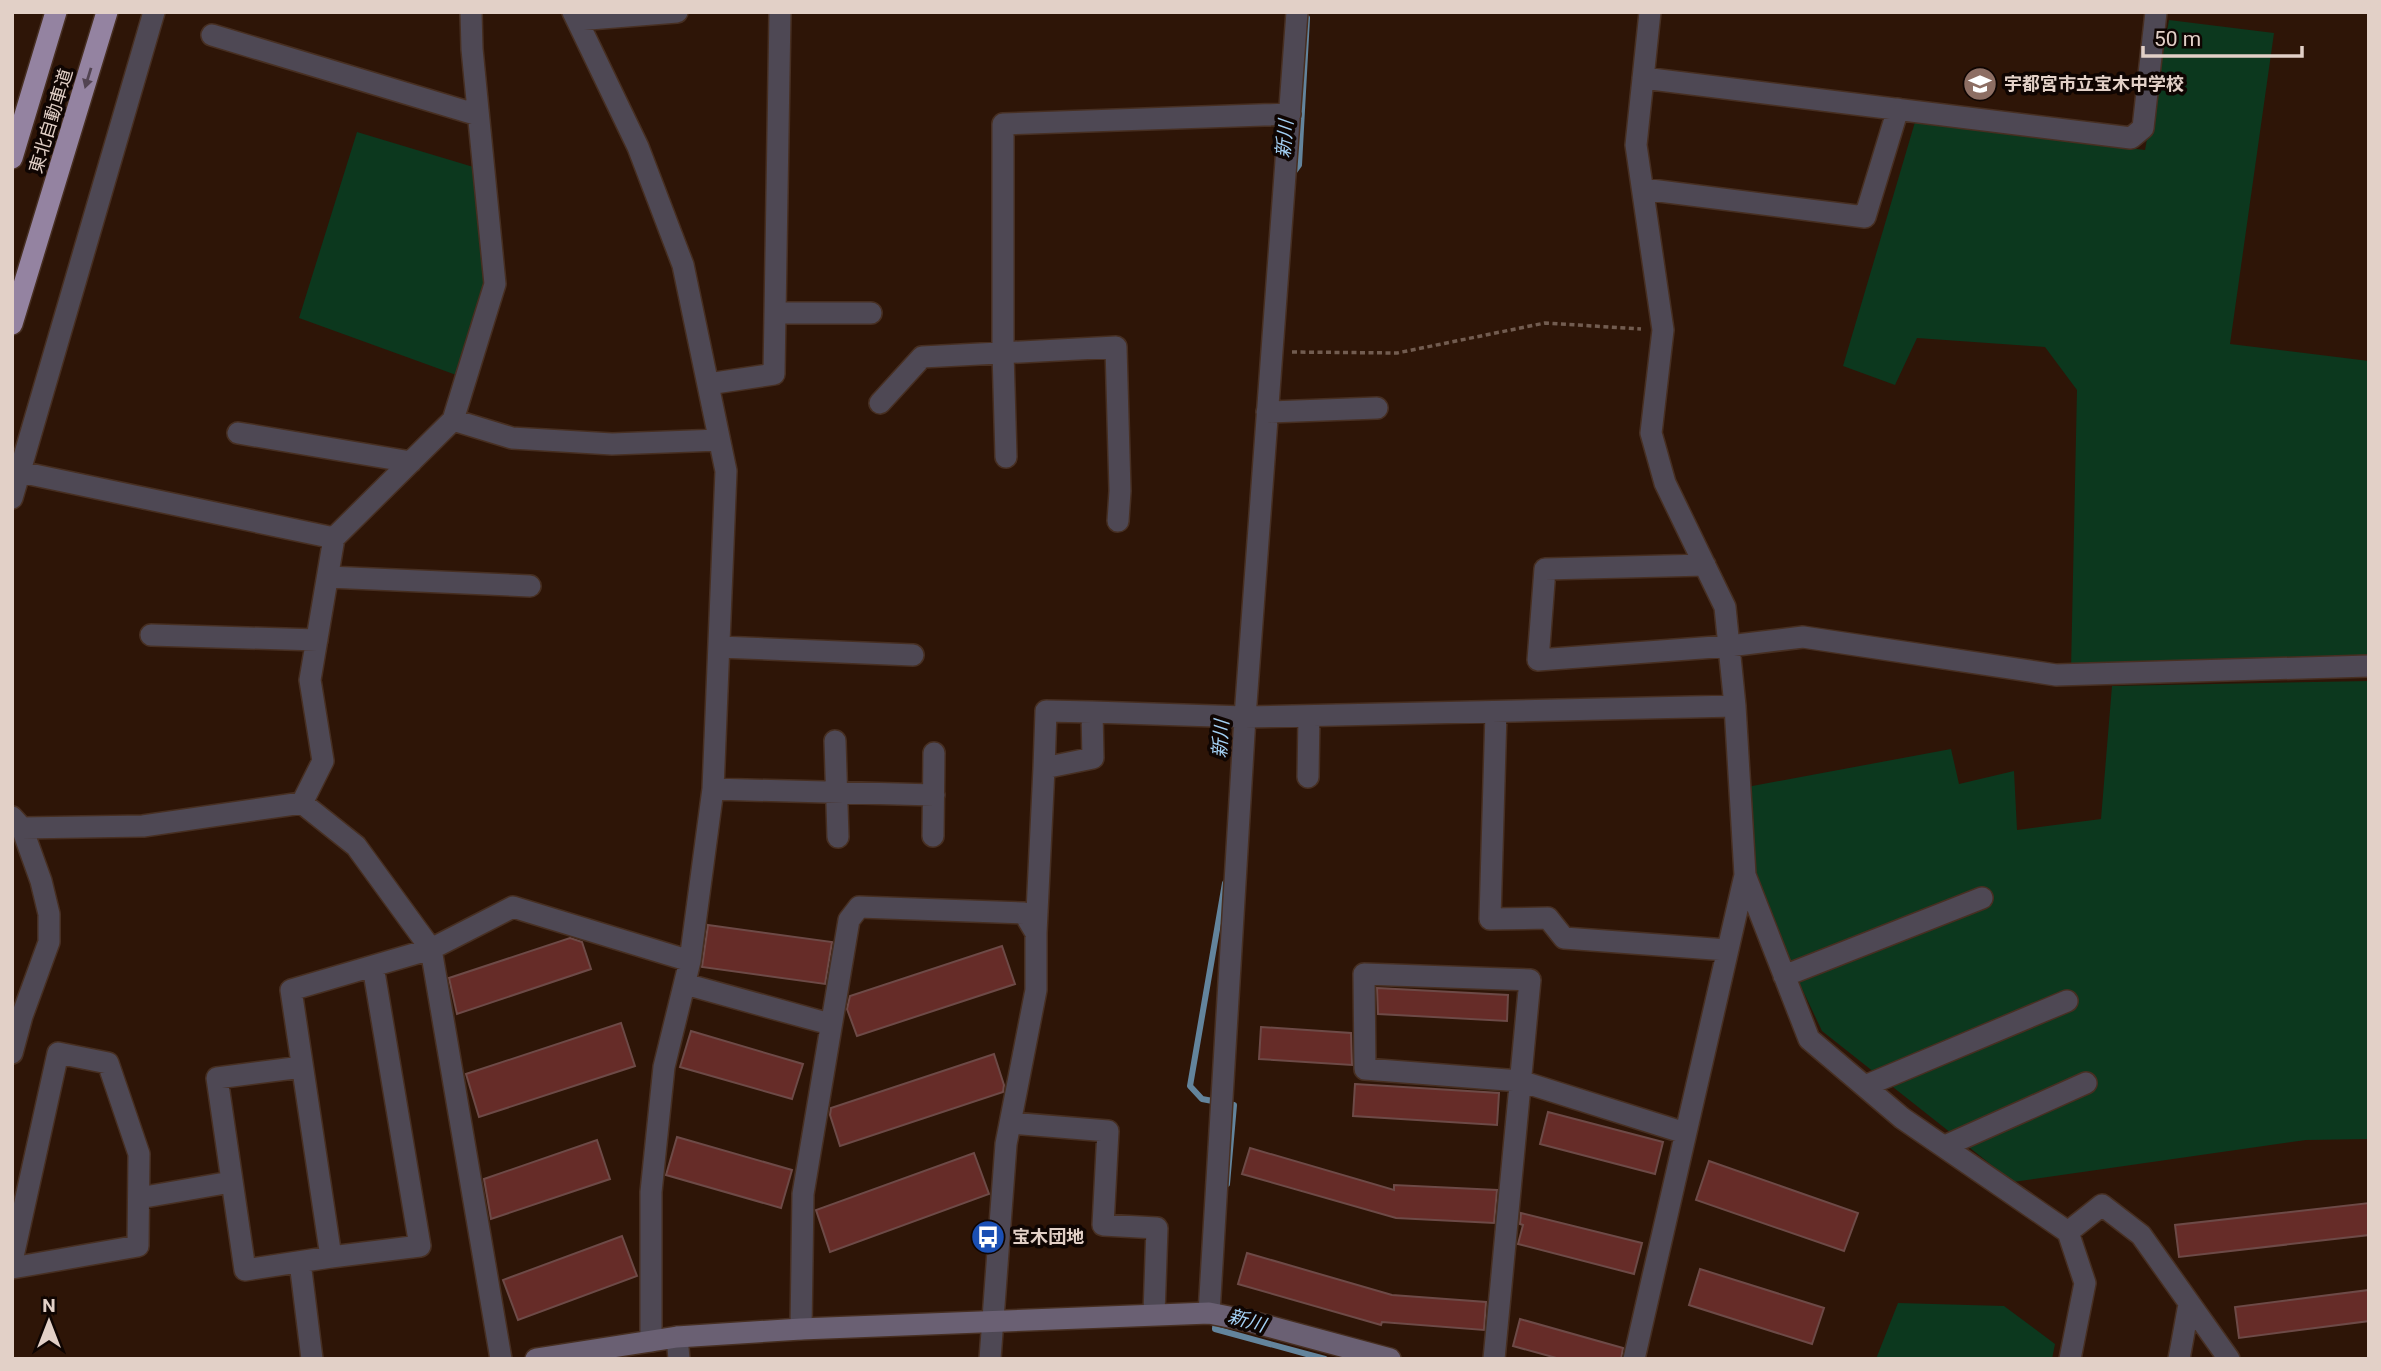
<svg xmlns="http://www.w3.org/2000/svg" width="2381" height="1371" viewBox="0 0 2381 1371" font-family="Roboto,'Noto Sans JP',sans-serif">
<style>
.green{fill:#0c381e}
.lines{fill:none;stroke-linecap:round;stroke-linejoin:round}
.stream{stroke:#63849c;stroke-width:6}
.building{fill:#662c28;stroke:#6d4a47;stroke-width:2}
.street-casing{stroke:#472f22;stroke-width:24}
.secondary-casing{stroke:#472f22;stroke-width:24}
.highway-casing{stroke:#472f22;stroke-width:24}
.path{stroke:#725c50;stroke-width:3.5;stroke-dasharray:5 3.5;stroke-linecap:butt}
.street{stroke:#4e4854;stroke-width:21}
.secondary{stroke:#6a6073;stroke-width:21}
.highway{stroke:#9483a1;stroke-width:21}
.oneway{fill:#524452}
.labels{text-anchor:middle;stroke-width:7;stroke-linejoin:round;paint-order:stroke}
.poi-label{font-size:18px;font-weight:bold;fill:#e2d0c7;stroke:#0f0502;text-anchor:start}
.street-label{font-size:18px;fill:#e2d0c7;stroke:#0f0502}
.water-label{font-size:19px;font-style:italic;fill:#a3d0f4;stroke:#0f0502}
</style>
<rect width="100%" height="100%" fill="#2e1507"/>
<path class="green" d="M2169,20L2274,33L2230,344L2369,361V664L2071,670L2077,390L2045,347L1917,338L1895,385L1843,366L1915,122L2145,150Z
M357,132L480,169L488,279L459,376L299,318Z
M2369,681V1139L2306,1140L2013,1182L1822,1031L1752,883L1747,787L1951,749L1959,784L2014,771L2017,830L2101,819L2112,686Z
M1898,1303L2004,1306L2055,1344L2052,1359H1876Z"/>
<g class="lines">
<path class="stream" d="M1291,176L1299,165L1307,18
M1225,883L1190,1086L1202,1099L1234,1105L1227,1184
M1216,1317L1215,1329L1325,1359"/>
</g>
<path class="building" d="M708,925L832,942L825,984L702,967Z
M570,938L582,942L591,969L457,1014L449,978Z
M1002,946L1015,984L857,1036L847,1009L850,996Z
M1377,988L1508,995L1507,1021L1378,1014Z
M621,1023L635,1066L479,1117L466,1074Z
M1261,1027L1351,1033L1352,1065L1259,1059Z
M691,1031L803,1064L792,1099L680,1067Z
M994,1054L1004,1085L1003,1092L840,1146L830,1115L831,1108Z
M1355,1084L1499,1093L1497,1125L1353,1116Z
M1548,1112L1663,1142L1655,1174L1540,1144Z
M677,1137L792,1170L781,1208L666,1175Z
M597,1140L610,1179L491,1219L484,1179Z
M1250,1148L1394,1190V1185L1497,1190L1494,1223L1396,1218L1242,1174Z
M974,1153L989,1194L830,1252L816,1210Z
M1709,1161L1858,1213L1844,1251L1696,1200Z
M2369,1203V1235L2179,1257L2175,1225Z
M1521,1213L1642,1243L1634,1274L1518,1244L1523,1225L1520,1224Z
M622,1236L637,1276L518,1320L503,1280Z
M1247,1253L1392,1295L1486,1302L1484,1330L1382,1322L1381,1325L1238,1284Z
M1700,1269L1824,1308L1812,1344L1689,1305Z
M2369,1290V1321L2239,1338L2235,1307Z
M1520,1319L1623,1348L1621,1359H1560L1513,1346Z"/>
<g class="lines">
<g class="street-casing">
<path id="street" d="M471,12L472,49L495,284L453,420L334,538L310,680L323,761L302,803L356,846L431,949L501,1359
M573,12L638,147L683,265L726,471L713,789L690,961L664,1067L651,1192V1341
M577,20L677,12
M212,35L478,115
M1643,78L2131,138L2143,128L2156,12
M1643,189L1865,217L1898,109
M775,313H871
M708,384L774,374L780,12
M880,403L922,357L1116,347L1120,491L1118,521
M1267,412L1377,408
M453,420L512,438L612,444L719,440
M238,433L411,462
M1006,457L1003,352V124L1290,114
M20,472L334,538
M12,498L154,12
M1705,565L1545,569L1538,660L1729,646L1803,637L2056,675L2369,666
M328,577L530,586
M151,635L317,640
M719,647L913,655
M1496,712L1490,919L1548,918L1564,938L1727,950
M835,741L838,837
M1044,768L1046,711L1092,712
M1308,777L1309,716
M713,789L934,795
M12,817L22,828L143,826L302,803
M933,836L934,753
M1745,875L1809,1039L1902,1118L2068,1232L2085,1283L2070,1359
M1036,933L1044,768L1093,758L1092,712L1245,717L1735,706
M1784,976L1982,898
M685,984L830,1024
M12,1053L22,1016L49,942V914L41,881L22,828
M302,1067L217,1078L245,1270L331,1257L291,990L431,949L513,907L690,961
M1865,1086L2067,1001
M1011,1123L1108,1131L1103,1225L1157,1228L1154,1314
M1945,1146L2086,1083
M139,1198L231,1182
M2068,1232L2102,1205L2141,1235L2229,1359
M331,1257L420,1246L373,966
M12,1261L58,1053L108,1063L139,1154L138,1246L12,1268
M300,1262L312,1359
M1209,1313L1245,717L1297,12
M801,1329L803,1194L849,920L859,907L1024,913L1036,933V990L1006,1144L990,1359
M677,1337L679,1359
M1494,1359L1530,980L1364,974L1365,1069L1520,1081L1685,1133
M1634,1359L1745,875L1735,706L1725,607L1665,483L1651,433L1663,330L1636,145L1650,12
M2179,1359L2189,1304"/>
</g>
<g class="secondary-casing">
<path id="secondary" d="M536,1359L677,1337L801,1329L1209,1313L1249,1321L1390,1359"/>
</g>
<g class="highway-casing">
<path id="highway" d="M12,158L56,12
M12,324L107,12"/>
</g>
<path class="path" d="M1292,352L1397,353L1545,323L1641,329"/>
<use href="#street" class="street"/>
<use href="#secondary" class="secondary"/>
<use href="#highway" class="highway"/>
</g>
<defs><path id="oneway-solid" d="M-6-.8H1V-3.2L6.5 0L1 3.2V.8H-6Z" transform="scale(1.75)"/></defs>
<use class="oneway" href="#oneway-solid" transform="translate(88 78) rotate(107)"/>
<defs>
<g id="school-disc" transform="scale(1.75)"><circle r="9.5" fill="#8d6e63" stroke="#0f0502"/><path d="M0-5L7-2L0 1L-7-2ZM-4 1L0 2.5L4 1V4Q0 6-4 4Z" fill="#fff"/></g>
<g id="bus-disc" transform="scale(1.75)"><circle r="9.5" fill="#1a4fb4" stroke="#0f0502"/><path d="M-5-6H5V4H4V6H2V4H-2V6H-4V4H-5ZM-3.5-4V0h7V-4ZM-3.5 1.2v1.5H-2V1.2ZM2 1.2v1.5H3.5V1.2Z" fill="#fff"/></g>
</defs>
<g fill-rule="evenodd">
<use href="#school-disc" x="1980" y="84"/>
<use href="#bus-disc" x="988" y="1237"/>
</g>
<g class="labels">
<g class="poi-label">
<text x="2004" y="90">宇都宮市立宝木中学校</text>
<text x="1012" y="1243">宝木団地</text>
</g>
<g class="street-label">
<text transform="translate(51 121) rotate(-73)" y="6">東北自動車道</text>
</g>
<g class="water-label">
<text transform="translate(1284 139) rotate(-85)" y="7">新川</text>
<text transform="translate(1220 739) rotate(-86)" y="7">新川</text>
<text transform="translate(1247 1320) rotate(16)" y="7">新川</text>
</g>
</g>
<rect width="2381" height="1371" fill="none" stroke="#e2d0c7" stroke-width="28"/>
<g transform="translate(49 1322)" stroke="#0f0502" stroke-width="5" paint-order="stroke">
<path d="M0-5L12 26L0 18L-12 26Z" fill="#e2d0c7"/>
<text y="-10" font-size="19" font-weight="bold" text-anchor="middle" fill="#e2d0c7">N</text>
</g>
<path d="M2143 46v10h159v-10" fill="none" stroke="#e2d0c7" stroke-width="3.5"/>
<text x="2154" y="46" font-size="21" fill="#e2d0c7" stroke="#0f0502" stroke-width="5" paint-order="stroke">50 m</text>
</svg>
